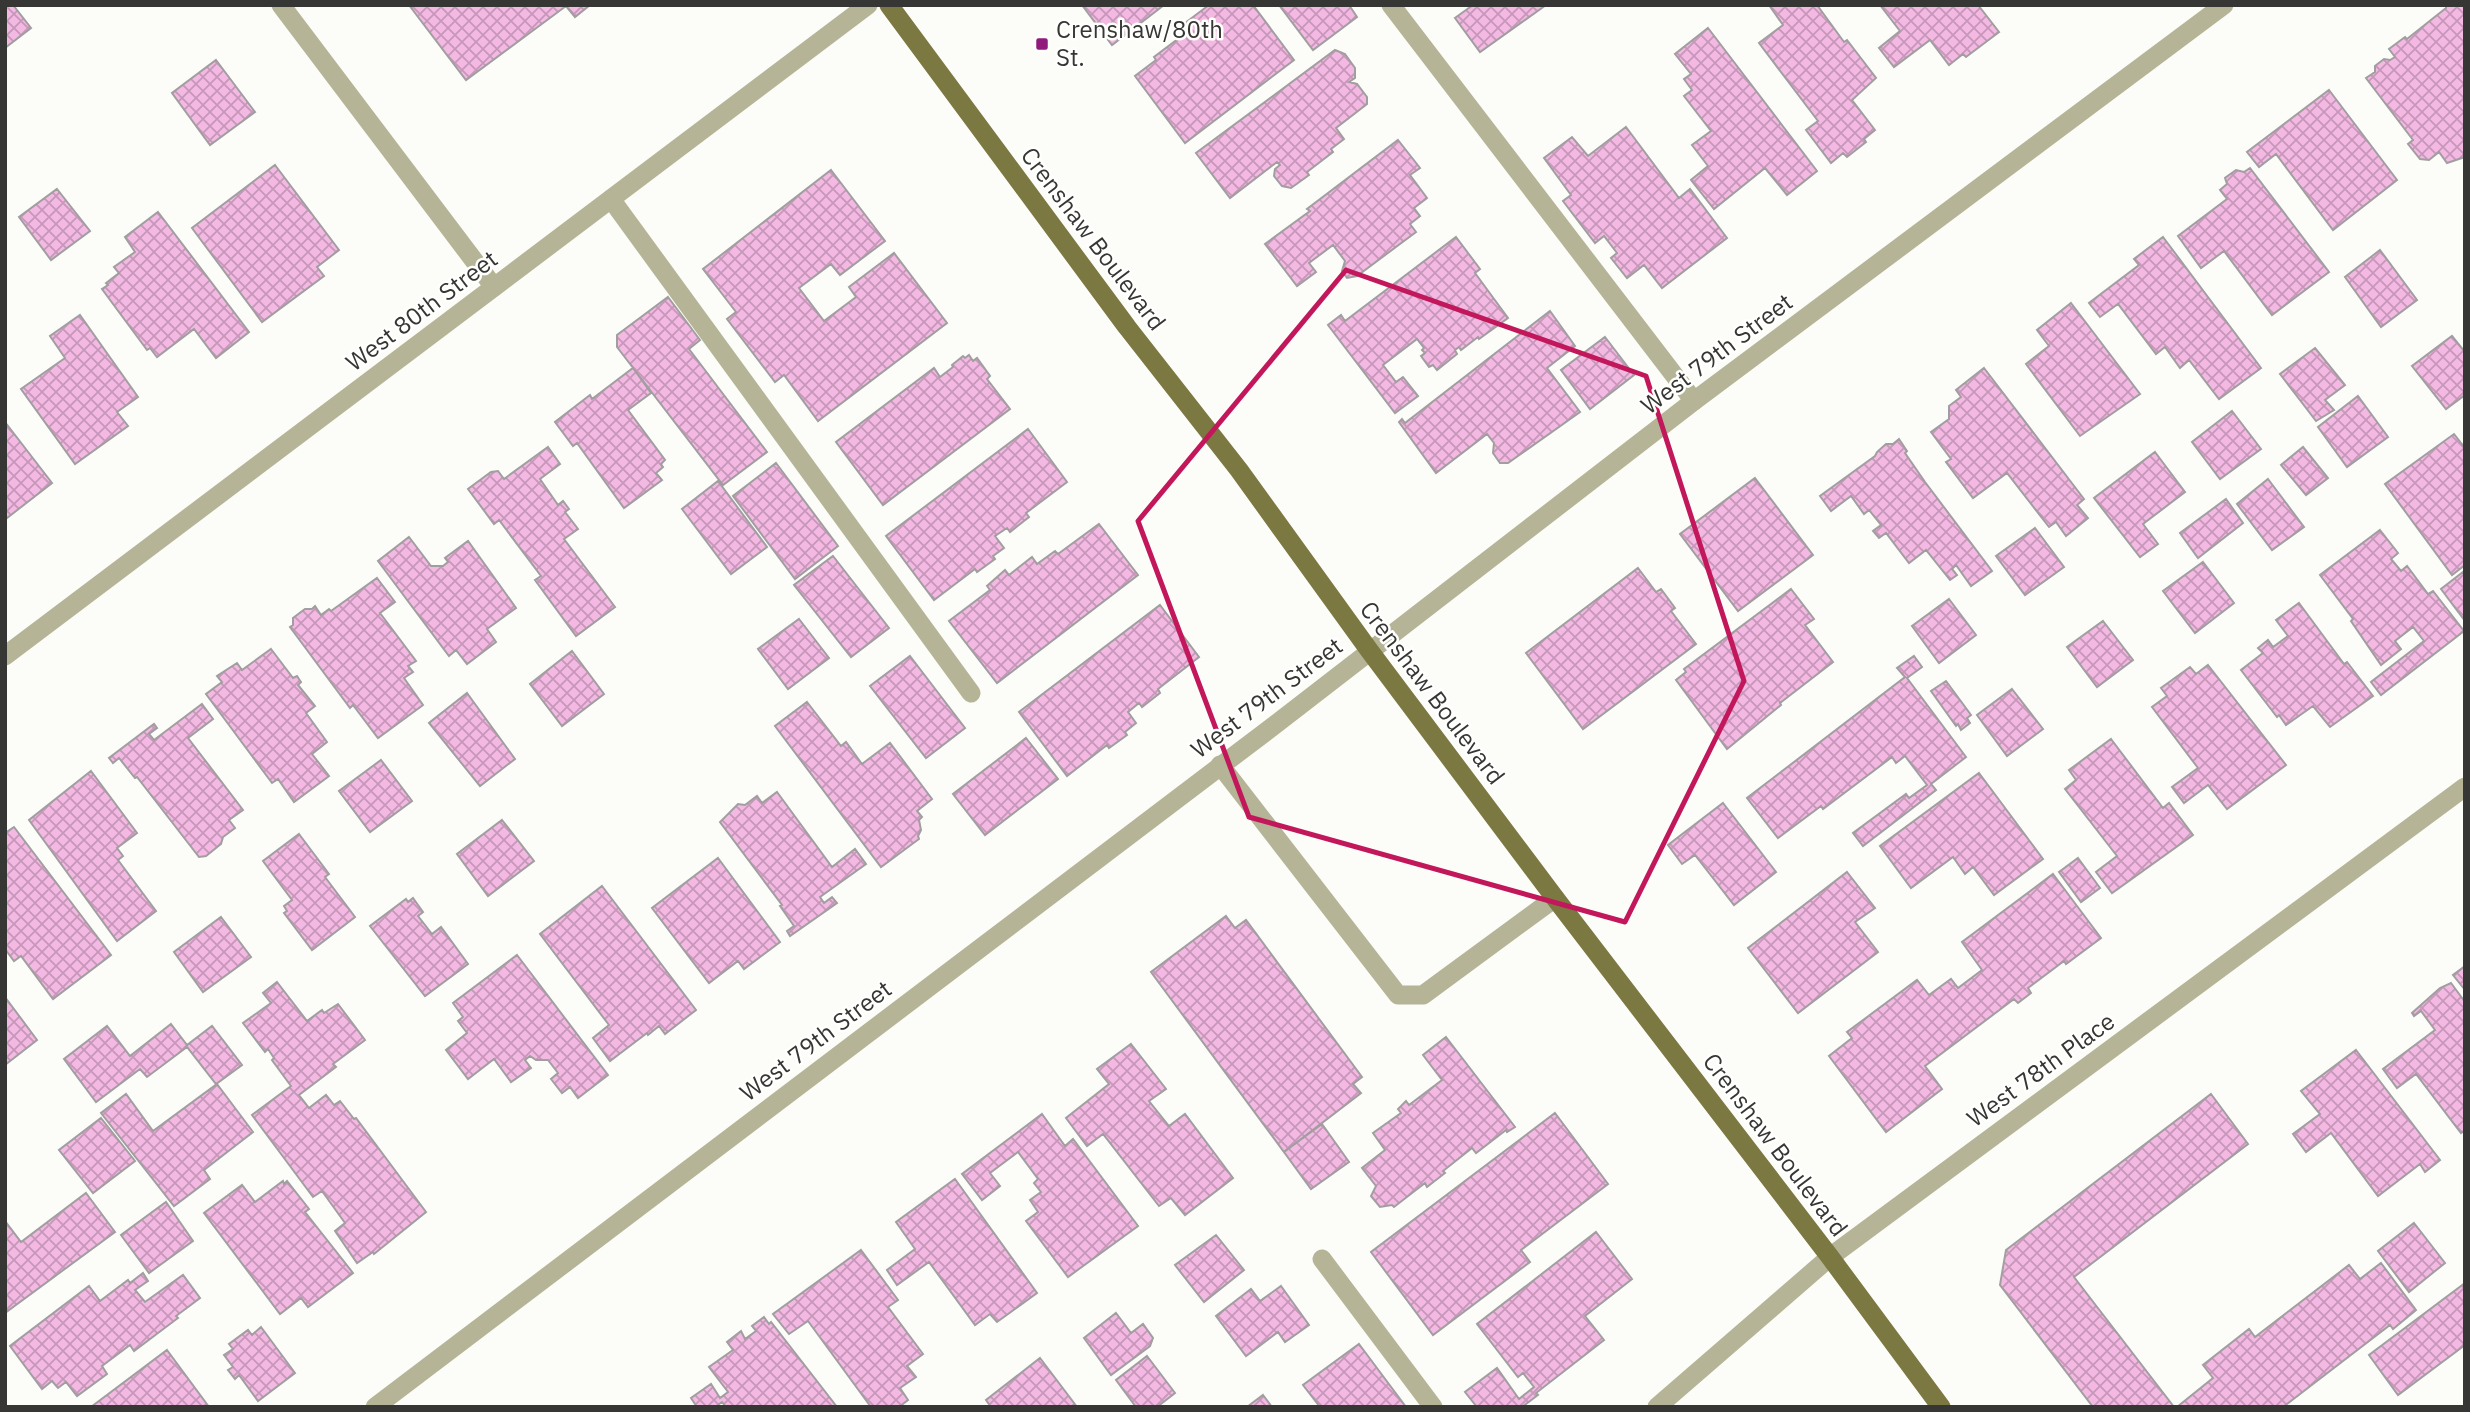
<svg xmlns="http://www.w3.org/2000/svg" width="2470" height="1412" viewBox="0 0 2470 1412" font-family="'IBM Plex Sans',sans-serif">
<style>
.building{fill:url(#building-cross-hatch);stroke:#a19ea0;stroke-width:2}
.lines{fill:none;stroke-linecap:round;stroke-linejoin:round}
.service{stroke:#b5b497;stroke-width:19}
.minor{stroke:#b5b497;stroke-width:19}
.primary{stroke:#7b7842;stroke-width:19}
.marked{fill:none;stroke:#c2185b;stroke-width:5;stroke-linejoin:round}
.poi-dot{fill:#901b7a;stroke:#fffffe;stroke-width:2.5}
.labels{text-anchor:middle;stroke-width:5;stroke-linejoin:round;paint-order:stroke}
.poi-label{font-size:24px;fill:#363635;stroke:#fffffe;text-anchor:start}
.street-label{font-size:24px;fill:#363635;stroke:#fffffe}
</style>
<defs>
<pattern id="building-cross-hatch" width="8" height="8" patternUnits="userSpaceOnUse" patternTransform="scale(1.75)"><rect width="8" height="8" fill="#f4b9e3"/><path d="M0 0l8 8M0 8l8-8" fill="none" stroke="#c697b9"/></pattern>
</defs>
<rect width="100%" height="100%" fill="#fcfcf8"/>
<path class="building" d="M5,5H13L31,28L5,48Z
M409,5H590L575,17L566,6L466,80Z
M1082,5H1164L1112,45Z
M1209,5H1253L1294,60L1185,143L1135,76L1156,60L1154,57L1183,35L1182,30L1188,26L1185,23Z
M1279,5H1349L1357,17L1313,50Z
M1473,5H1546L1480,52L1455,18Z
M1769,5H1817L1844,42L1847,40L1876,78L1852,100L1875,130L1864,139L1866,142L1847,157L1843,153L1831,163L1806,130L1818,121L1759,43L1783,25Z
M1880,5H1978L1999,32L1966,57L1963,54L1949,65L1930,40L1894,67L1879,48L1900,31Z
M2446,5H2465V157L2447,163L2439,152L2429,160L2420,159L2408,144L2413,140L2366,78L2375,72V66L2384,59L2390,60L2395,57L2389,49L2405,37L2407,39L2446,8Z
M1708,28L1817,171L1787,195L1765,168L1714,209L1691,180L1708,166L1692,145L1711,131L1684,96L1692,90L1684,79L1691,74L1675,54Z
M1335,50L1345,54L1355,68V78L1349,82L1357,84L1367,97V104L1336,128L1344,139L1331,149L1333,152L1307,172L1309,175L1291,188L1282,186L1274,176L1275,169L1280,165L1277,162L1230,198L1196,153Z
M216,60L255,112L210,145L172,93Z
M2329,90L2397,180L2333,230L2276,154L2259,167L2247,152Z
M1626,127L1679,198L1690,189L1727,238L1662,288L1644,265L1627,278L1611,258L1617,253L1604,236L1595,243L1563,201L1571,195L1544,158L1572,137L1588,156Z
M1398,140L1420,168L1410,175L1427,198L1414,208L1420,216L1410,224L1416,232L1357,276L1347,278L1342,271L1345,261L1333,245L1309,263L1316,272L1297,286L1265,244L1310,211L1307,209Z
M275,165L339,250L317,267L324,276L262,322L192,228Z
M2250,168L2329,272L2272,315L2224,251L2201,268L2178,236L2227,199L2220,190L2227,184L2225,178L2236,170L2244,172Z
M831,170L885,241L840,275L831,264L799,288L824,321L856,297L849,287L894,253L947,323L818,421L784,375L775,382L727,319L736,312L703,269Z
M57,189L90,231L51,260L19,217Z
M158,212L249,332L216,358L194,329L157,357L150,348L147,350L102,289L108,285L106,283L119,273L114,267L135,252L125,237Z
M1456,237L1480,269L1475,273L1508,318L1479,339L1478,337L1461,350L1459,347L1455,350L1457,354L1437,370L1433,365L1429,367L1421,356L1425,353L1422,350L1424,348L1417,339L1383,365L1396,382L1403,377L1418,396L1395,413L1328,325L1341,315L1345,321Z
M2163,237L2261,368L2219,399L2189,360L2180,368L2165,347L2156,354L2118,304L2100,317L2089,303L2139,265L2134,259Z
M2380,250L2417,300L2381,327L2345,277Z
M668,297L700,340L689,349L767,452L723,485L617,347V335Z
M2071,303L2140,394L2080,436L2026,364L2049,346L2037,330Z
M1550,311L1575,346L1547,368L1580,412L1508,463H1500L1493,453L1494,443L1487,434L1436,473L1399,422L1402,419L1405,423Z
M80,315L138,397L117,412L128,426L75,464L21,389L65,358L50,336Z
M2452,336L2465,352V395L2446,409L2412,366Z
M1605,337L1634,375L1590,409L1561,370Z
M2315,348L2345,385L2325,400L2334,410L2316,421L2280,374Z
M969,355L973,361L977,358L990,376L987,379L1010,409L883,505L836,442L934,368L940,377L953,367L952,365L963,356L965,358Z
M633,368L651,393L628,410L665,460L661,464L663,467L656,473L662,480L624,508L577,443L573,446L555,422L590,395L592,399Z
M1984,368L2084,499L2077,505L2088,518L2066,536L2056,522L2049,527L2007,473L1973,498L1946,462L1951,459L1931,432L1949,419V406L1961,397L1956,390Z
M2358,396L2388,437L2347,467L2318,427Z
M2232,411L2261,449L2220,479L2192,442Z
M5,422L52,483L7,518L5,515Z
M1028,429L1067,482L1026,513L1029,517L1010,532L1007,528L995,536L1004,548L993,556L995,559L977,572L975,569L934,600L886,536Z
M2454,434L2465,448V565L2452,575L2385,484Z
M1899,439L1907,451L1905,453L1925,482L1992,571L1971,586L1956,565L1952,569L1957,575L1950,580L1926,550L1909,563L1886,533L1879,538L1873,531L1881,525L1869,510L1864,514L1851,496L1831,511L1820,496L1875,456L1877,452L1886,444H1893Z
M548,447L560,464L540,479L558,505L563,501L569,509L565,512L578,529L564,539L615,607L576,636L535,580L541,576L499,520L494,524L468,489L491,472L498,471L504,479Z
M2303,447L2328,478L2306,495L2281,465Z
M2155,452L2185,492L2143,524L2158,544L2140,557L2094,498Z
M776,463L838,546L795,579L733,496Z
M1755,478L1813,555L1738,611L1680,534Z
M2268,479L2304,527L2272,550L2237,504Z
M718,481L767,547L731,574L682,509Z
M2226,499L2243,523L2198,558L2180,533Z
M1099,524L1138,575L997,683L949,621L990,590L987,586L1005,570L1009,575L1032,557L1037,564L1055,551L1058,554Z
M2035,528L2064,567L2025,595L1996,556Z
M2380,530L2398,553L2391,559L2401,571L2407,566L2428,594L2433,591L2464,631L2381,695L2371,682L2424,641L2413,627L2395,641L2401,649L2381,665L2351,621L2353,619L2320,575Z
M409,537L431,566H443L448,562L445,558L468,541L516,608L487,629L496,642L467,664L456,650L449,656L378,561Z
M833,556L889,628L851,657L794,585Z
M2203,562L2234,603L2195,633L2163,591Z
M1638,568L1656,592L1661,589L1675,608L1671,611L1696,644L1583,729L1526,653Z
M2463,572L2465,575V621L2441,589Z
M377,578L395,602L380,613L416,661L408,666L413,672L404,678L423,705L378,738L353,705L350,708L290,627L293,625V618L305,609H312L315,606L321,615L329,609L331,611Z
M1791,589L1814,619L1805,625L1833,662L1780,703L1781,705L1727,749L1676,680L1686,672L1684,669Z
M1949,599L1976,635L1939,663L1912,626Z
M2299,603L2344,664L2347,662L2373,696L2330,727L2313,706L2286,725L2279,715L2277,717L2241,670L2263,653L2258,648L2268,640L2273,647L2288,636L2276,620Z
M1160,605L1199,657L1158,689L1160,693L1142,707L1139,703L1128,712L1136,723L1125,732L1127,735L1109,748L1107,745L1067,776L1019,712Z
M799,619L829,658L788,689L758,649Z
M2103,621L2133,660L2097,687L2067,647Z
M271,649L293,678L297,676L301,682L298,685L315,706L306,713L327,742L312,754L329,776L294,802L278,779L272,783L206,694L222,682L217,676L237,663L242,670Z
M572,651L604,694L562,726L530,684Z
M910,656L965,728L926,758L870,686Z
M1914,656L1922,667L1907,678L1966,757L1931,784L1936,790L1863,846L1853,833L1906,794L1909,798L1927,785L1905,756L1896,763L1892,757L1823,809L1821,806L1778,838L1747,798L1905,677L1897,668Z
M2208,665L2286,765L2227,809L2208,785L2184,803L2172,787L2198,768L2152,707L2167,696L2161,688L2190,667L2196,674Z
M1946,681L1971,715L1967,718L1970,723L1961,730L1958,724L1956,726L1931,691Z
M2012,689L2043,729L2007,756L1977,715Z
M467,693L515,759L480,786L429,723Z
M807,702L841,746L846,742L862,764L890,743L932,799L917,811L922,817L919,820L921,830L918,836L919,839L881,867L775,726Z
M202,704L213,719L188,738L243,810L229,820L235,828L223,837L221,844L206,856L199,857L137,777L135,778L119,758L113,763L109,758L154,724L157,728L149,734L154,740Z
M1026,738L1058,779L985,835L953,794Z
M2111,739L2163,808L2169,803L2193,835L2112,893L2096,872L2117,856L2065,789L2076,780L2069,770Z
M381,760L412,801L370,832L339,791Z
M91,771L137,833L117,848L123,856L118,860L156,911L117,941L29,820Z
M1979,773L2043,859L1994,895L1973,867L1965,874L1953,857L1911,888L1880,846Z
M777,792L832,867L855,849L866,864L820,897L824,903L832,897L837,903L790,936L787,931L794,926L780,906L782,905L720,822L738,804L745,805L757,796L762,803Z
M1723,803L1776,872L1734,905L1695,855L1682,864L1668,845Z
M502,820L534,861L488,896L457,854Z
M14,827L111,955L53,999L21,956L14,961L5,949V833Z
M299,834L329,874L325,877L355,917L312,950L284,913L287,911L284,906L292,900L263,861Z
M718,858L780,942L744,969L738,961L709,983L652,908Z
M2078,858L2100,888L2081,902L2059,872Z
M1847,872L1875,908L1855,922L1878,952L1798,1013L1748,948Z
M2053,874L2101,938L2066,964L2064,961L2028,988L2031,993L2018,1003L2014,999L1925,1066L1942,1089L1886,1132L1829,1056L1852,1038L1847,1032L1917,980L1929,995L1951,979L1958,988L1982,970L1962,942Z
M602,886L696,1010L665,1034L659,1026L648,1035L647,1033L610,1061L593,1038L609,1025L540,934Z
M413,898L423,912L418,916L432,934L441,927L468,964L425,996L370,926L406,899L408,902Z
M1226,916L1235,928L1246,920L1362,1077L1353,1084L1361,1093L1284,1152L1151,972Z
M221,917L251,957L203,992L174,952Z
M517,955L608,1075L578,1098L570,1087L562,1093L551,1079L558,1073L548,1060H536L530,1056L525,1060L531,1068L511,1082L494,1059L468,1079L446,1050L467,1033L458,1021L463,1017L453,1003Z
M2465,966V990L2453,975Z
M277,982L307,1021L322,1010L324,1013L338,1004L365,1040L333,1064L336,1067L299,1095L309,1108L326,1095L334,1105L340,1101L354,1119L356,1118L426,1212L374,1254L373,1252L357,1263L335,1231L345,1223L322,1191L313,1197L252,1115L291,1086L272,1060L274,1058L268,1049L265,1052L243,1023L271,1003L263,993Z
M2451,983L2465,1002V1130L2461,1133L2416,1074L2397,1088L2383,1069L2435,1030L2421,1011L2414,1016L2412,1013L2440,988Z
M5,997L37,1040L5,1065Z
M171,1024L187,1045L212,1026L242,1065L216,1084L187,1047L147,1077L140,1069L96,1102L64,1059L107,1026L130,1056Z
M1446,1037L1515,1127L1507,1132L1506,1130L1476,1153L1472,1148L1443,1171L1445,1173L1427,1187L1425,1183L1394,1207L1392,1205L1380,1207L1371,1196L1376,1186L1362,1168L1385,1150L1373,1133L1401,1113L1398,1109L1406,1101L1409,1105L1442,1080L1423,1055Z
M1131,1044L1166,1089L1149,1101L1169,1126L1185,1114L1233,1178L1185,1215L1171,1198L1159,1206L1103,1134L1087,1146L1066,1118L1109,1084L1097,1069Z
M2356,1050L2440,1160L2425,1172L2420,1164L2378,1196L2331,1133L2306,1152L2293,1134L2320,1114L2301,1091Z
M217,1084L253,1132L204,1170L210,1179L174,1206L101,1113L126,1094L153,1131Z
M2211,1094L2248,1144L2074,1277L2174,1407H2093L2000,1285L2006,1250Z
M1555,1113L1608,1184L1521,1250L1530,1262L1433,1335L1371,1252Z
M1042,1114L1065,1146L1073,1139L1138,1226L1068,1277L1026,1221L1038,1212L1030,1200L1041,1192L1034,1183L1038,1179L1018,1152L990,1173L1000,1186L982,1200L962,1174Z
M101,1118L135,1161L93,1193L59,1150Z
M1322,1124L1349,1162L1311,1189L1284,1152Z
M955,1179L1037,1293L997,1322L990,1314L975,1325L929,1262L897,1285L887,1270L915,1249L896,1222Z
M283,1181L284,1184L287,1181L309,1209L305,1212L353,1273L308,1307L301,1298L280,1314L204,1213L242,1185L255,1202Z
M86,1193L115,1232L5,1313V1221L21,1242Z
M166,1202L193,1241L149,1273L121,1235Z
M2414,1223L2445,1263L2409,1292L2378,1251Z
M1596,1232L1632,1279L1585,1316L1604,1340L1536,1393L1538,1395L1522,1407H1477L1465,1392L1497,1368L1519,1399L1534,1387L1523,1373L1518,1377L1477,1324Z
M1216,1235L1244,1270L1204,1302L1175,1265Z
M861,1250L898,1300L888,1307L923,1354L907,1366L916,1377L900,1388L908,1400L899,1407H871L808,1321L789,1334L773,1314Z
M2381,1263L2416,1310L2393,1329L2390,1325L2283,1407H2177L2213,1378L2203,1365L2249,1329L2255,1337L2349,1265L2360,1279Z
M143,1273L148,1281L135,1290L145,1302L183,1275L200,1298L176,1316L178,1318L134,1351L130,1345L102,1366L107,1374L77,1396L66,1382L58,1388L52,1381L42,1389L10,1346L89,1286L100,1301L128,1280L130,1283Z
M2465,1283V1345L2398,1395L2369,1355Z
M1281,1286L1309,1325L1285,1342L1278,1332L1246,1356L1216,1316L1251,1289L1260,1301Z
M1116,1313L1131,1333L1143,1324L1153,1338L1150,1346L1111,1375L1084,1338Z
M764,1317L769,1324L771,1322L837,1407H726L722,1402L715,1407H697L691,1398L711,1384L720,1398L728,1392L709,1367L733,1350L727,1342L741,1331L745,1339L756,1331L752,1326Z
M261,1327L295,1373L258,1401L239,1375L235,1379L228,1370L233,1367L224,1355L233,1349L229,1344L248,1330L252,1335Z
M1359,1344L1406,1407H1320L1303,1385Z
M167,1350L209,1407H91Z
M1147,1356L1175,1393L1157,1407H1136L1116,1380Z
M1040,1358L1077,1407H991L986,1400Z
M1263,1395L1272,1407H1247Z"/>
<g class="lines">
<path class="service" d="M281,5L494,287
M1391,5L1694,401
M611,199L971,693
M1220,765L1398,995H1423L1555,898
M1322,1259L1433,1407"/>
<path class="minor" d="M5,656L868,5
M375,1407L1276,724L1694,401L2224,5
M1657,1407L1830,1257L2465,787"/>
<path class="primary" d="M889,5L1127,327L1239,470L1369,650L1555,898L1830,1257L1941,1407"/>
</g>
<path class="marked" d="M1346,270L1646,376L1744,681L1625,922L1249,817L1138,521Z"/>
<rect class="poi-dot" x="1035" y="37" width="14" height="14" rx="3.5"/>
<g class="labels">
<g class="poi-label">
<text x="1056" y="38">Crenshaw/80th<tspan x="1056" dy="28">St.</tspan></text>
</g>
<g class="street-label">
<text transform="translate(1093 239) rotate(53)" y="8">Crenshaw Boulevard</text>
<text transform="translate(422 311) rotate(-37)" y="8">West 80th Street</text>
<text transform="translate(1717 354) rotate(-37)" y="8">West 79th Street</text>
<text transform="translate(1432 693) rotate(53)" y="8">Crenshaw Boulevard</text>
<text transform="translate(1267 698) rotate(-37)" y="8">West 79th Street</text>
<text transform="translate(816 1041) rotate(-37)" y="8">West 79th Street</text>
<text transform="translate(2041 1070) rotate(-36)" y="8">West 78th Place</text>
<text transform="translate(1775 1145) rotate(53)" y="8">Crenshaw Boulevard</text>
</g>
</g>
<rect width="2470" height="1412" fill="none" stroke="#363635" stroke-width="14"/>
</svg>
